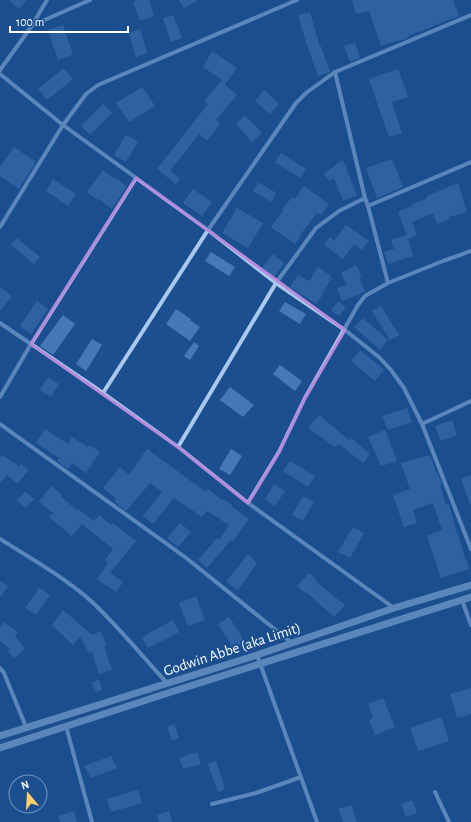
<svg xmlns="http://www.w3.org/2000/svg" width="471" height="822" viewBox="0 0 471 822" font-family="'Alegreya Sans',sans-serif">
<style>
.building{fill:#4478b7}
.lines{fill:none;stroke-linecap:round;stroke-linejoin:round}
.minor{stroke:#a9c9ee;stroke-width:4}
.tertiary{stroke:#a9c9ee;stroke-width:7}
.marked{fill:none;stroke:#b68bdc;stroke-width:3;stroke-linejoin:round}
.labels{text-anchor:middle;stroke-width:4;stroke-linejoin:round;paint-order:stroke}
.street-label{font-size:15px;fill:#fff;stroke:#1b4f8f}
</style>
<rect width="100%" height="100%" fill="#1b4f8f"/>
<path class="building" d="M9,0H26L19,9Z
M139,0H149L154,16L140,21L133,2Z
M179,0H198L184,8Z
M352,0H453L459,16L408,36L409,37L399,41V40L381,46L369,11L356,14Z
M310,12L320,47L321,46L330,72L318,76L307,45L298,15Z
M173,15L182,38L171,42L163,18Z
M63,25L73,55L58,60L48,30Z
M140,29L147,53L136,57L129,33Z
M355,43L360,58L350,62L344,46Z
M212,51L237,68L225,85L237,95L216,120L220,124L207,141L199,134L170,171L180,179L176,184L157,169L208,104L204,101L222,80L203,67Z
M64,68L73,79L47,100L38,89Z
M398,69L408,97L392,102L402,133L389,137L369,79Z
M142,87L155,106L129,122L116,103Z
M264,90L279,104L270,114L255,101Z
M103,104L112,113L90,135L81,126Z
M245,115L262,133L252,142L236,124Z
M126,135L138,141L126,162L114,155Z
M14,147L36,162L19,189L0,176V167Z
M281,153L306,169L300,178L275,162Z
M392,159L403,187L377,198L366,168Z
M342,160L347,168H346L357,195L343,201L334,178L329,181L324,174Z
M103,170L115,179L116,178L127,186L112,209L99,199L98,200L87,192Z
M53,179L76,194L68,206L46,191Z
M258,182L276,193L271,202L253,191Z
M458,183L467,212L449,217L450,219L437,224L433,213L412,222L417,235L408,239L413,256L388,264L384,252L394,249L391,240L407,235L398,212L412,206L411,205L427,198V196Z
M304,186L329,204L321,215L317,213L300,235L301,236L295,244L271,227L283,211L282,210L292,197L295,199Z
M193,189L212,202L202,216L183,203Z
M237,208L263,223L248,248L222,233Z
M346,225L369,241L362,250L354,244L343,259L324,245L330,237L334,241Z
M17,238L40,257L34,264L11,245Z
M211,252L235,267L229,276L205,261Z
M273,254L284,263L274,277L262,268Z
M356,265L362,276L359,277L365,292L342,301L337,288L347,285L341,273Z
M318,267L331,276L328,280L333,277L321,294L324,293L316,304L290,287L298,275L309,281Z
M0,287L12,296L0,311Z
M37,301L48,309L31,334L20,326Z
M338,301L346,307L339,316L331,310Z
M285,302L306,314L300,324L279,311Z
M381,306L399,335L390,340L372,311Z
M176,309L191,319L190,320L200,327L190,341L166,324Z
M63,315L75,324L53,355L40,346Z
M363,318L388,340L380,350L354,327Z
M92,339L102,345L86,371L76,364Z
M194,342L199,346L190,360L184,356Z
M360,350L384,370L375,381L351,361Z
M280,365L302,381L295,391L273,374Z
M48,377L59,384L51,397L40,390Z
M230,387L254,405L243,417L220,400Z
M407,408L412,422L388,430L382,416Z
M319,415L349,440L351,438L370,454L363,463L339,444L335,447L308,428Z
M452,420L457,435L441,441L435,426Z
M45,429L68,444L72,437L88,447L90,445L100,452L86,473L72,463L68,469L57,461L59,458L36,443Z
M385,430L397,461L381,466L368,437Z
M147,449L206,492L208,489L222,500L223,499L232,505L231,506L249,519L233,541L231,540L207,568L198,560L217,538L219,540L229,525L207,511L202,517L174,498L153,524L143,516L162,492L150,483L126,511L114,501L116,499L103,488L120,467L129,475Z
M231,449L242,456L230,475L219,469Z
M2,455L19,466L21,464L29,470L17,484L7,475L0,484V458Z
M430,455L436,472H437L442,484L440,485L446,505L449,504L454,521H453L469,569L441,578L427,536L442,530L433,503L413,510L417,523L404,527L393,495L410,489L401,463Z
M290,461L315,476L308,487L283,471Z
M471,475V503L470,504L461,479Z
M274,484L285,491L275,506L265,499Z
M51,486L62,495L60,496L77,510L78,509L94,521L99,515L111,525L113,523L136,541L110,573L123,582L116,592L97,579L108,563L105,560L113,549L82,524L72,536L49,517L53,513L39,502Z
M25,491L34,499L26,508L17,501Z
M303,496L314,502L303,521L292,515Z
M180,523L191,532L178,547L167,538Z
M353,527L364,533L350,558L338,552Z
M248,554L257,563L238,590L226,582Z
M309,573L317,580L316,582L345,605L334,617L306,592L305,593L297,586Z
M0,581L8,586L0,597Z
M39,588L50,595L36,615L25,608Z
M196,596L205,620L188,626L179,603Z
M63,610L92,635L100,631L107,645L104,646L112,670L99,674L92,652L89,653L80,636L73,645L52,625Z
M229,617L246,643L234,650L218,624Z
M173,620L179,632L148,648L142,637Z
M4,622L18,632L15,636L25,649L14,658L8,651L10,649L0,641V628Z
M99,680L102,690L95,692L92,682Z
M471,688V714L457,718L450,694Z
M383,698L395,727L375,735L369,720L373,718L368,704Z
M441,717L449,741L418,751L410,728Z
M174,724L179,738L172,741L167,727Z
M197,752L201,764L183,769L179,758Z
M111,756L117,768L91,778L84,766Z
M216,761L225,789L218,792L208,764Z
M138,790L142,803L111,812L107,799Z
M412,800L417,813L406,817L401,804Z
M351,805L357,822H343L338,809Z
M74,811L77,822H60L58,816Z
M169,811L172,822H159L157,815Z"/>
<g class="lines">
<path class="minor" d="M31,26L90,0
M0,70L31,27L47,0
M335,72L365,198L368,206L388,283
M0,74L63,125L208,230L276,283L345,330L380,358L391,370L404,388L422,424L471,549
M368,206L471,162
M0,227L63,125L86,94L98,85L297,0
M0,323L103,393L178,447L248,503L394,608
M103,393L208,230L296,103L306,93L335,72L471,15
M0,397L31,344L136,178
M0,424L185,557L292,643
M422,424L471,401
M178,447L276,283L316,228L339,211L365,198
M248,503L279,452L305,398L358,305L365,296L388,283L443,261L471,251
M0,539C29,557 65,578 91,601C118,626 142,656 167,683
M462,600L471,625
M257,655L317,822
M0,668L4,673L26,727
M66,726L92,822
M435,792L449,822
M212,804L256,793L301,777"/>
<path class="tertiary" d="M0,736L257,655L394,608L471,585
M0,748L168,693L471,597"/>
</g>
<path d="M0 0H471V822H0ZM136,178L345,330L305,398L279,452L248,503L178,447L31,344Z" fill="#1b4f8f" fill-opacity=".55" fill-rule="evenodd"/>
<path class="marked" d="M136,178L345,330L305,398L279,452L248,503L178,447L31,344Z"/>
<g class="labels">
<g class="street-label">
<text transform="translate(232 649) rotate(-18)" y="5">Godwin Abbe (aka Limit)</text>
</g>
</g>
<g transform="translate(28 794) rotate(342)"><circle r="19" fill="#1b4f8f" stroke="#7695bc"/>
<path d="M0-3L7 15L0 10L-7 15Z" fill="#ffd166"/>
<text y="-6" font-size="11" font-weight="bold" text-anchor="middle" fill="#ffffff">N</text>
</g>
<path d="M10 26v6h118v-6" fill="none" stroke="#ffffff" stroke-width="2"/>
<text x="16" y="26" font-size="12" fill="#ffffff" stroke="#1b4f8f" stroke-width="3" paint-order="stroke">100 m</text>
</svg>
